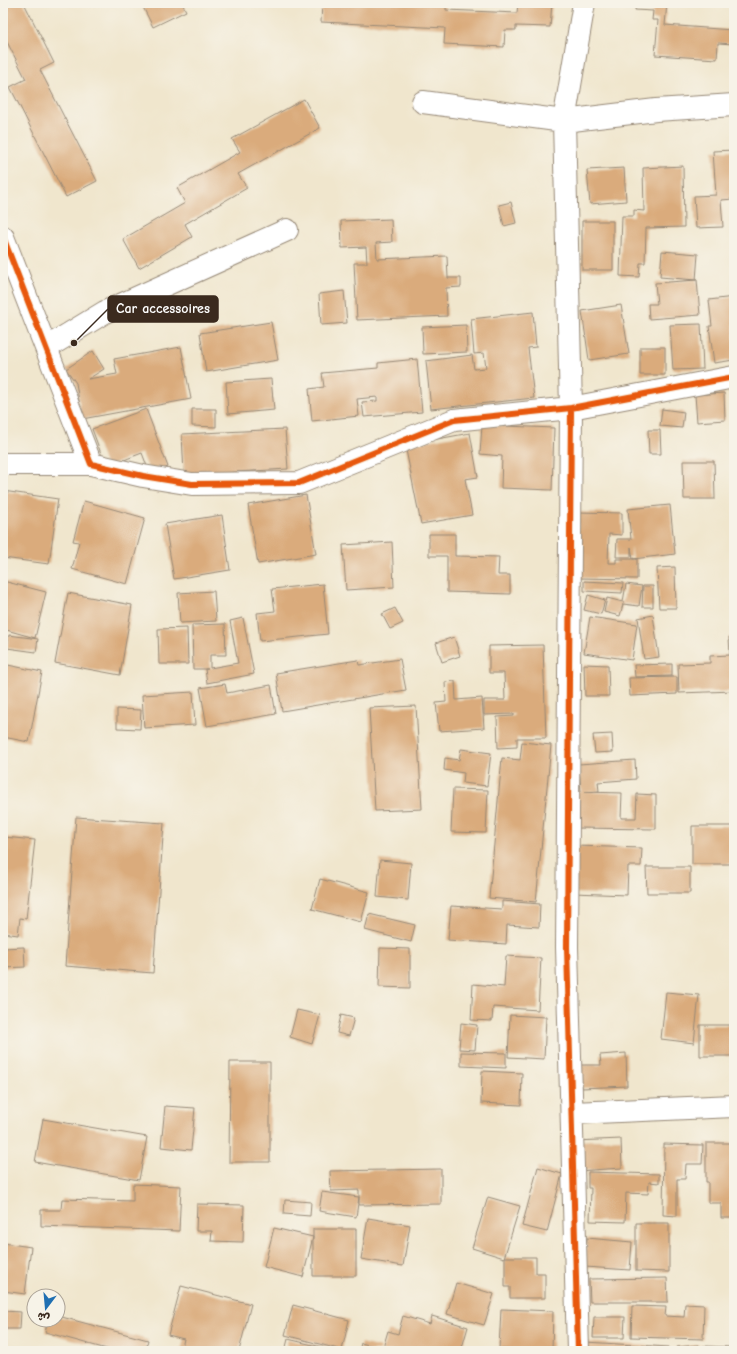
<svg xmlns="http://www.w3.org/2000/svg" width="737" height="1354" viewBox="0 0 737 1354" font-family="'Comic Neue','Playpen Sans Arabic',sans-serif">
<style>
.building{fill:#daab7b}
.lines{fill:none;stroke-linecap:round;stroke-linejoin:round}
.minor-casing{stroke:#968876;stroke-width:24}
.minor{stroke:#fff;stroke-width:22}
.cycleway-casing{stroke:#f7f3e8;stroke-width:8}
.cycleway{stroke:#e8590c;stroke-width:6}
.leader{fill:none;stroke:#3b2a1e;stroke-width:1.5}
.callout-dot{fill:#3b2a1e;stroke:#f7f3e8;stroke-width:1.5}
.callout{fill:#3b2a1e;stroke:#3b2a1e;stroke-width:1.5}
.callout-label{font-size:14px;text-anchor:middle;font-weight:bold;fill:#fff}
</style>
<rect width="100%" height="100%" fill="#f7f3e8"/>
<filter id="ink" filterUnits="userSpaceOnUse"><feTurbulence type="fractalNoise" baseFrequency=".025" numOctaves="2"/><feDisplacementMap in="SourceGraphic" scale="8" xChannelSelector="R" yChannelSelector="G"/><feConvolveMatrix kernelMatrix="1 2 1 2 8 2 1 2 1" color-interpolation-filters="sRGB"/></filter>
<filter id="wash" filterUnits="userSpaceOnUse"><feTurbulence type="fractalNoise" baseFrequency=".012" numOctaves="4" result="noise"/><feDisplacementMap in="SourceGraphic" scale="16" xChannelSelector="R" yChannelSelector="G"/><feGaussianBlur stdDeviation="0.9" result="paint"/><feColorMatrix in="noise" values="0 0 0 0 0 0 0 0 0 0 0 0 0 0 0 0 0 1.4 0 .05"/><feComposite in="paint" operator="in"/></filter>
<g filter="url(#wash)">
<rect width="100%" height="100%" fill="#f0e6cd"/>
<g id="blocks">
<path class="building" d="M3,3H24L54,63L40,70L97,181L66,197L10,87L26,79L3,34Z
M141,3H182L186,11L153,27Z
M322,3H446V10L517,13L518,3H552L550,27L516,26V30H505L504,47L444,44L445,28L321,22Z
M636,3H667L665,25L732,30L733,11H734V44L718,43L717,59L655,55L658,20H652L653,11L635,10Z
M304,99L320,128L238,174L247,188L185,224L192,237L139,268L123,239L185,203L177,188L240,152L232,139Z
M734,150V199L721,200L723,227L696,228L694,196L716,195L713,151Z
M683,166L684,227L646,228L645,263H640L639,277L620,276L622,216H634V210L644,211L643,168Z
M624,168L626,201L590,204L587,170Z
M511,202L516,223L504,226L499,205Z
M391,219L392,242L376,243L377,259L447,256L448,278H461V287L446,288L447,316L357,320L354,263H367L366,247L342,248L341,221Z
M582,221H613V270H582Z
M662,251L698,254L696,280L660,277Z
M697,280L700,315L649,319L648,304H657L655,283Z
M344,291L347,323L321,325L319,294Z
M734,297V360L714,363L709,326H712L709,300Z
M621,305L629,354L589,360L582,311Z
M533,312L536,347L528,348L534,398L431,409L426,361L472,355L474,369L486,368L484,353L474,354L471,319Z
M271,322L278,360L206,372L200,333Z
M701,324L703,369L673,370L670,325Z
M466,325L467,352L423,354L422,327Z
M181,347L191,399L82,419L76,383L66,369L93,351L104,369L88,379L117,374L114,359Z
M640,347H665V375H640Z
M417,359L422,412L364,417L362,402L377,401V397L357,399L359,416L312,421L309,389L324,387L322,373L378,368V363Z
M271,379L274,410L228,414L226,382Z
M724,393L725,420L697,422L695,395Z
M146,409L168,467L150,474L142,453L106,467L92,429Z
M192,409H216V427L192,426Z
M662,409L684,412L682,428L660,426Z
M482,425L554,428L552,490L501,488L502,456L480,454Z
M285,429L288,469L184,475L182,434Z
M648,430H660L661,454H649Z
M470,433L478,477L465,479L472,515L421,524L405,445Z
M683,461H714L715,499H684Z
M3,491L58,499L49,564L3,558Z
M306,495L316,554L258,564L248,505Z
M84,501L145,518L127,584L72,569L79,542L73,541Z
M670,505L675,554L633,559L631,547V557H616L617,539H631L628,509Z
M578,512L622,513V535L609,534L608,563H616V559H637V579L577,578Z
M222,515L230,570L174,579L165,524Z
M429,534H455V556L499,557L498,575H510V594L447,592V556H429Z
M392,542L394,587L346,590L343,545Z
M675,567L676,608H659L657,568Z
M3,581L46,592L35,638L3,629Z
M584,581L623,583L622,593L584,591Z
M323,584L328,634L260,641L257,613L275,611L272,589Z
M626,584L642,586L639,606L623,604L620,616L604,612L607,598L623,602Z
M643,586H653V607H642Z
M214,591L216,621L180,623L178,593Z
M68,593L132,605L120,675L55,663Z
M588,595L605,600L601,614L584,610Z
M395,608L403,623L390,629L382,614Z
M653,615L659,657L644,659L638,618Z
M590,617L637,624L632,660L584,653Z
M243,618L254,674L207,683L205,669H208H193L192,625L225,624L226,655H210V668L238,663L230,621Z
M187,628L188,664H159L158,629Z
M9,635L38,639L36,652L7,648Z
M454,637L460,656L442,662L436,643Z
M729,637H734V691L679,693L678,664L710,663V656L730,655Z
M543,645L546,738H517V747L498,748L497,717L514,716V714L484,715V700H505L504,673H489V646Z
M400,659L406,690L282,711L276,673L358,660L359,665Z
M3,664L42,672L29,742L3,737Z
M584,664L608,665L609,696H585Z
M672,664V676L635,677L634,665Z
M677,677V694L630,696L629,678Z
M455,681L456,700L482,698L484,728L439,731L436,703L446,702L445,682Z
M225,684L227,693L271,685L276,714L207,726L200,688Z
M193,692L195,725L144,728L142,695Z
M416,706L422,809L375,811L369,708Z
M117,709L141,710L140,729L117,728Z
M612,734L613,752L595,753L593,735Z
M522,742L551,745L536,902L489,898L502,758L520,760Z
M461,749L491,753L487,786L463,783L464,773L444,770L445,758L459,760Z
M635,760L636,779L598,782L599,791L585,792L622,793L621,818H636L637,794L656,795V829L576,828L577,792H581L579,764Z
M453,789L488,790L486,833L451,832Z
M76,817L164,823L153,973L65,966Z
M692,826H733V864H692Z
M4,837L35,840L26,919L20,918L18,935L3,933Z
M575,846L642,848L641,866H628L627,895L573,893Z
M380,860L411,863L408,900L377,897Z
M646,867H690V893H647Z
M320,879L369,892L361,922L312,909Z
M502,901L540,904L539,927L507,925L506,944L448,940L451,906L502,909Z
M369,914L415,925L411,942L365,930Z
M24,947L25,967L3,968V948Z
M380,948L410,949V988L379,987Z
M506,956L541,958L538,1010L493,1007L492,1021L471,1020L473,984L504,987Z
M666,992L699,995L694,1043L661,1039Z
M297,1010L320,1015L312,1044L290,1037Z
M341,1015L354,1018L349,1036L337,1033Z
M510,1015L546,1017L544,1059L508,1057Z
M461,1023L477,1025L475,1050L459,1049Z
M700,1025H734V1056H700Z
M461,1052L506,1053V1068L461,1066Z
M626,1053L627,1086L582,1088L581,1065H601L600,1055Z
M230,1062H270V1162H229Z
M482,1071L522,1073L521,1105L481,1103Z
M165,1106L195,1108L191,1150L161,1147Z
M43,1119L147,1137L139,1180L35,1162Z
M621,1139L622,1168L577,1171L575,1141Z
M706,1143H734L733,1218H721V1203H708V1182H706Z
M664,1144L703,1145L702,1164H686L685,1179H677V1216L663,1215Z
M538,1167L562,1174L547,1232L522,1226Z
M441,1169V1204L359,1205V1190L331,1191L330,1171Z
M588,1172L659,1174V1183L649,1182L648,1194L626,1193L625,1222L590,1221L591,1188H588Z
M133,1184L181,1186L179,1231L41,1226V1210H61L62,1199L133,1201Z
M322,1192L359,1197L356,1217L319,1211Z
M488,1197L520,1206L504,1258L472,1248Z
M285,1200L311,1202L310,1216L284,1214Z
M197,1204L244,1205L243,1242L211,1241L212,1231H196Z
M368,1218L410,1225L403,1266L361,1259Z
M636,1223H669V1272L636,1271Z
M274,1228L313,1237L303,1277L264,1267Z
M313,1229H356V1276H313Z
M587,1238L632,1242L630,1270L585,1267Z
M3,1243L31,1247L25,1294L3,1291Z
M505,1257H536V1273H545V1298H510V1287H505Z
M667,1278L668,1302H590L589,1279Z
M456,1283L494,1294L484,1325L447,1314Z
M181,1286L251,1304L239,1351H181L184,1339L168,1335Z
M685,1304L704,1305L703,1339L631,1337L632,1306L666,1307L665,1316L684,1317Z
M293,1305L349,1320L342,1350L285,1335Z
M501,1309L553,1311L552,1351L499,1349Z
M3,1311L21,1312L20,1329H3Z
M58,1316L148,1340L145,1351H114L45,1332L48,1320H58Z
M403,1316L430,1324L432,1316L468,1327L461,1351H382L388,1331L398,1334Z
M594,1317H625L624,1338H593Z
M288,1339L334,1350V1351H285Z
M585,1342L669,1347V1351H584Z
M361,1343L381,1348L380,1351H359Z
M732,1343H734V1351H703V1346L732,1347Z
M699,1345L700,1351H678L677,1347Z"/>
</g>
</g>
<g filter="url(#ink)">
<use href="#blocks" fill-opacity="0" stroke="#968876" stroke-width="1"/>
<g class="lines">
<g class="minor-casing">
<path id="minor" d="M423,102L564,121L656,110L734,105
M3,237L91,464L143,476L192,484L299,483L454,420L571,408L734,377
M46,348L105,312L287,230
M3,464H91
M573,1113L734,1106
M578,1351L567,947L571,408L564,121L584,3"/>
</g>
<use href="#minor" class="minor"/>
<g class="cycleway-casing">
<path id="cycleway" d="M3,237L91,464L143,476L192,484L299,483L454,420L571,408L734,377
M571,408L567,947L578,1351"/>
</g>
<use href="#cycleway" class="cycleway"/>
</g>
</g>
<path class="leader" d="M74 343L108 309"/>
<circle class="callout-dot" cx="74" cy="343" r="4"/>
<rect class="callout" x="108" y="296" width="110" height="26" rx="4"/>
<g class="callout-label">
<text x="163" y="313">Car accessoires</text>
</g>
<rect width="737" height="1354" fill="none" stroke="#f7f3e8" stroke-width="16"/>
<g transform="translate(46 1308) rotate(196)"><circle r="19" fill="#f7f3e8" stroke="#aca397"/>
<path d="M0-3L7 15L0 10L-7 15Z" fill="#1f6fb2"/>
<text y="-6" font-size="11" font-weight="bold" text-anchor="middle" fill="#3b2a1e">ش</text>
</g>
</svg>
